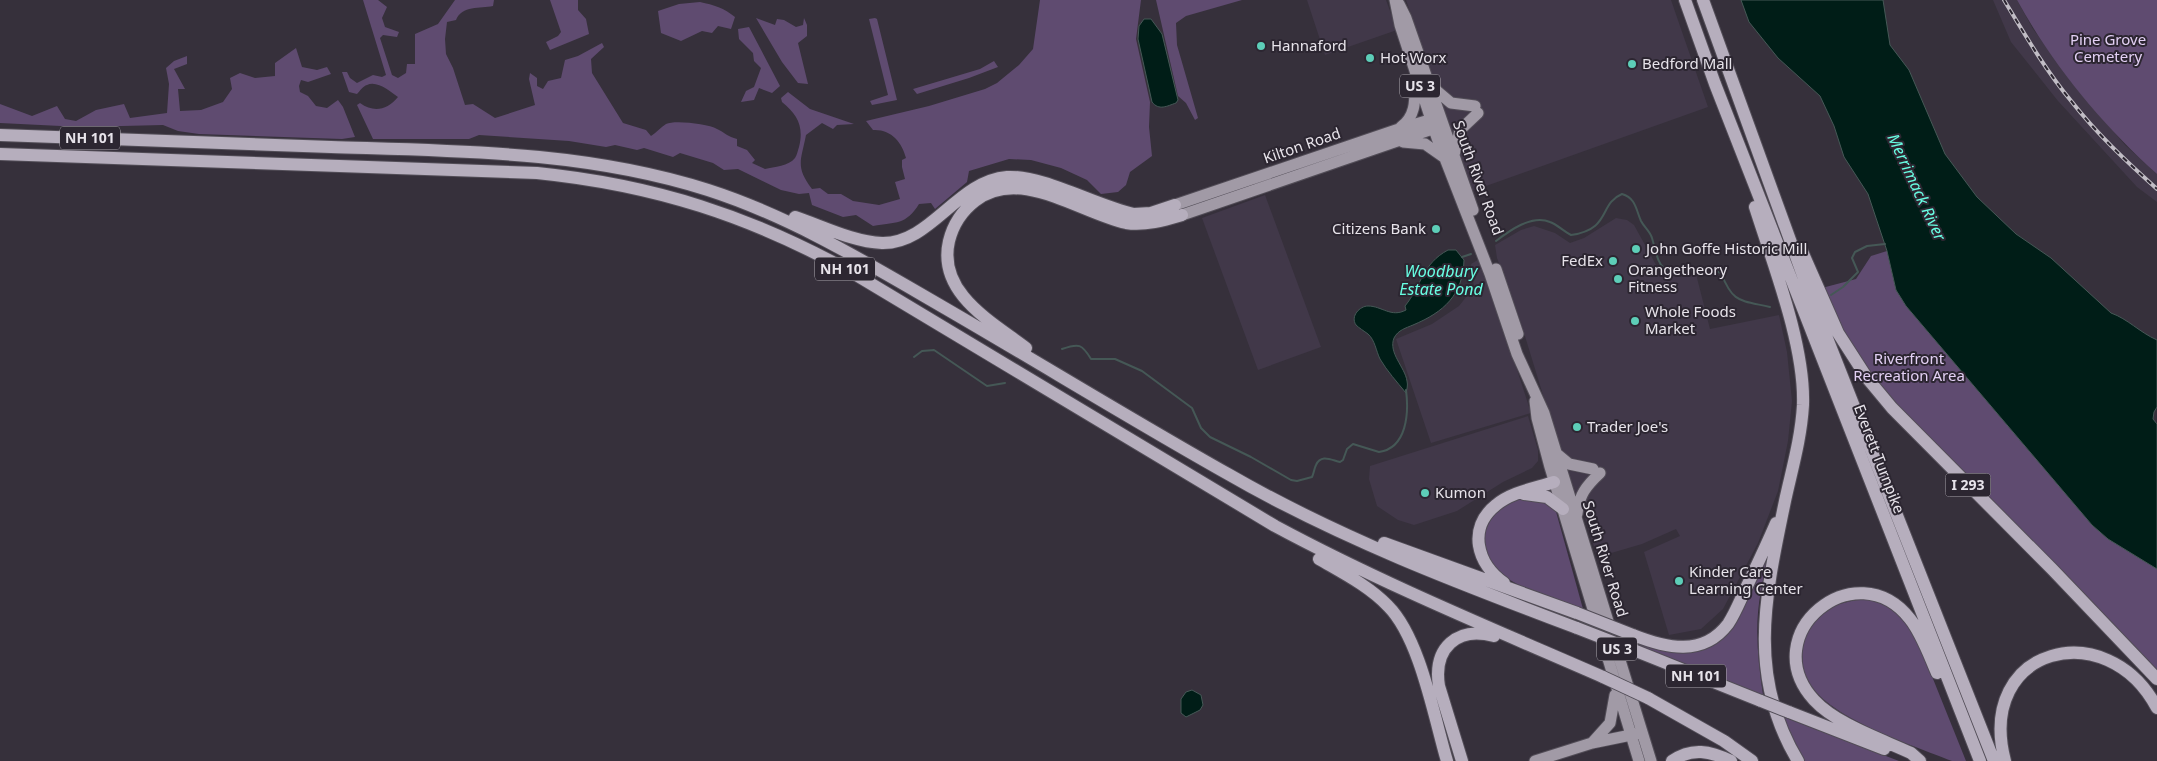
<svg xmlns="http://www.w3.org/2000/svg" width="2157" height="761" viewBox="0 0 2157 761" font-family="'Noto Sans',sans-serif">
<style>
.built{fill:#413849}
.green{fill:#5f4b70}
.water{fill:#001d17;stroke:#455856}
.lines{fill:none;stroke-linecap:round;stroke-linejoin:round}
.stream{stroke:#455856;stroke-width:2}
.major-casing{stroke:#524d57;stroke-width:13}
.highway-casing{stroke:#524d57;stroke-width:14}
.major{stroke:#a19aa6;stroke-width:11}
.highway{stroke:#b6aebd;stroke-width:12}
.rail-casing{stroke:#c1bdc5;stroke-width:4}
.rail{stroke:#2c2631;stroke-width:2;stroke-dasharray:5.5;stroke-linecap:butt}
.highway-bridge-casing{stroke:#524d57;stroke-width:14;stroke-linecap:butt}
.highway-bridge{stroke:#b6aebd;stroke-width:12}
.poi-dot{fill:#5dceb8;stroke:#2c2631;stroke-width:2}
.labels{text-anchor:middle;stroke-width:4;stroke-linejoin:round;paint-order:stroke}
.shield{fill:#2c2631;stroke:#afaab2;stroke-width:1}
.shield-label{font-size:14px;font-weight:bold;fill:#e7e3ea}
.park-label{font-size:15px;fill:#e3d0f4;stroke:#2c2631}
.poi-label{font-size:15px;fill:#e7e3ea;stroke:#2c2631;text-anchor:start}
.street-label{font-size:15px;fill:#e7e3ea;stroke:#2c2631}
.water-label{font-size:16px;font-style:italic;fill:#68fee3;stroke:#2c2631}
</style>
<rect width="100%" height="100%" fill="#36303b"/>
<path class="built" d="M1307,0H1386L1397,30L1325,55Z
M1406,0H1671L1708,107L1472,191Z
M1993,0H2017L2033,29L2080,92L2125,145L2157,174V202L2137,187L2058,101L2011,42Z
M1265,195L1321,347L1258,370L1202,218Z
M1616,218L1627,220L1634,225L1661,274L1679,277L1696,274L1710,329L1779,315L1787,352L1792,401L1788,441L1778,491L1758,543L1723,609L1701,629L1669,635L1644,552L1680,536L1676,529L1642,544L1601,556L1596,553L1583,511L1574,496L1520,320L1497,258L1495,245L1521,230L1534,226L1555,233L1570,243L1584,238Z
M1481,258L1531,413L1431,443L1396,339L1432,324L1459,306L1474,287L1471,264Z
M1528,416L1538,450V461L1532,468L1503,482L1457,511L1414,525L1398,520L1377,506L1369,479L1370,466Z"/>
<path class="green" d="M363,0H378L387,7L382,18L385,27L399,32L397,37L383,35L380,38L392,75L398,78L406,73L407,64H415V34L438,24L455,0H494L493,6C480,9 462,5 456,20L447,22L445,39L446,54L453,68L465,105L473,104L495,118L535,105L529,79L530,73L537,78V86L543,89L548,81L561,78L565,60L578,56L602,43L604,47L591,59L592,73L623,123L646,130L651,136C656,133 661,127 666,124C675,120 708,124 717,129C724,132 728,137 737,139V146L747,150L755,160L752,163L765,169C774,167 789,166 795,158C797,155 798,150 799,147C804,127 798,115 782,102L781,98L788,92L810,109L854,124L837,125L833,129L822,123L806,135C801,161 795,166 812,189L820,188L828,194H841L853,201L879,205L900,199L895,182L905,179L902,167V160L906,158C902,142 891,129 873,130L866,121L929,106L985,89L997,83L1019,65L1033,49L1040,0H1141L1136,39L1150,102L1149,127L1152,156L1130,172L1126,185L1118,192L1101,194L1087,180L1061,168L1031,160L1009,159L969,171L967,182L935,209L931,203L919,204C906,225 896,222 873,226L856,215L843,217L812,205L809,193L799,194L781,190L738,169L724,170L713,163L680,153L673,157L644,148L637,150L615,145L606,147L569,141L479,135L469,139H373L357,105L360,103C374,113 387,110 398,97C391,92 377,80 367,85C363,86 360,91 357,94L349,92L342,72H347L350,78L357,83L373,75L382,77L386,75Z
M550,0H578V10L586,19L589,34L550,50L546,42L558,36L561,32Z
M1156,0H1242L1186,16L1176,23L1177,45L1198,118L1195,120L1186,103L1178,96Z
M2017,0H2157V174C2102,125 2052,64 2017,0Z
M700,2C714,5 724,8 735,17L731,29L718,26L712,33L702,31L681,41L661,33L658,11L679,4Z
M756,18L775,25L777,19L784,20L796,27L803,25L804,18L807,25V36L798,43L808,84L798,83L782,62Z
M875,18L877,19L897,100L872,105L870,101L888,95L869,19Z
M749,27L780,86L772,93L759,88L754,100L741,102L746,91L754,87L761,68L754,61L753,53L739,39L738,29Z
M296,48L302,67L317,70L327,67L331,74L308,82L301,80L299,86L300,92L308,96L316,106L327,108L338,100L343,107L355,137L342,139L199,134L178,131L163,125L81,127L0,123V104L32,116L57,106L65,119L76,121L96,110L124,104L130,118L167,113L169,84L166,68L174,61L187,56V64L174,69L185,89H178L180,111L201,110L223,102L232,89L230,78L240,73L255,78L275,76V63Z
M994,61L998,67L969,78L917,94L913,89L980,69Z
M1887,251L1896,290L1906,306L2092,525L2108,539L2157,569V674L1886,400L1818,289L1856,279L1871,256Z
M1533,497L1555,508L1583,609C1549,598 1460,575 1489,523C1498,506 1515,499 1533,497Z
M1775,539C1770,556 1764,573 1761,591C1754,626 1758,660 1763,695L1625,641L1624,637L1664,651L1683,653L1721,637Z
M1865,598L1888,604L1913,629L1966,761H1952C1910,744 1827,719 1805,677C1803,673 1803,667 1803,663C1802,655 1801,644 1805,636C1821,606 1833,605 1865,598Z
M1781,716L1899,761H1805L1795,746Z"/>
<path class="water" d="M1741,0H1883L1890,45L1909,70L1945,154L1977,197L2016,234L2051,258L2111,313C2128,319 2139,332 2157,340V407L2154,412L2153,419L2157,424V569L2108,539L2092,525L1906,306L1896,290L1887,251L1868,194L1844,157L1834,126L1820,96L1778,58L1749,22Z
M1144,19H1151L1162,34L1178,100L1176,103C1167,106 1159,111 1152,102L1138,39L1139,26Z
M1448,250H1456L1464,260C1463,295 1444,312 1413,325C1406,328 1398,330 1394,338C1388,353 1405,367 1407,381C1408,385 1407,389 1406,393C1397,382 1387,371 1380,359C1376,351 1375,340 1368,334C1364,331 1359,328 1356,325C1350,316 1360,306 1368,306C1382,306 1391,318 1406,310L1405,306C1422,285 1422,264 1448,250Z
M1192,690L1201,695L1203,705L1200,710L1186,717L1181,713V699L1186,692Z"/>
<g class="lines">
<path class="stream" d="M1496,241C1509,231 1532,214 1550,222C1558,225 1563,231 1571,235C1612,229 1598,204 1622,194C1636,198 1636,210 1641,221C1644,227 1650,231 1652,238C1660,266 1658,275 1692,271
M1462,257L1471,254
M1710,269L1721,273C1733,303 1739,300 1770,307
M1831,295L1843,287L1858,272L1852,258L1855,252L1867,246L1885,244
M1062,349C1079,343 1082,344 1091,359H1115L1142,371L1192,408L1201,428L1210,437L1251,457L1291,480L1297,481L1312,477C1314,473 1314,469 1316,465C1321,454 1331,460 1340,462L1343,460L1347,449L1353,444L1379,452C1407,448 1409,413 1406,390
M914,357L922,351L934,350L987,386L1005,383"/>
<g class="major-casing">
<path id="major" d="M1395,0L1400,25L1437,138L1490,274L1517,354L1544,413L1651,761
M1399,4L1406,18L1473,210
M1431,86L1451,103L1475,106
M1401,127C1416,116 1415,100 1415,83
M1403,142L1425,144L1445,158
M1454,155L1460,130L1478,113
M1175,205L1399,129L1436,118
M1182,215L1441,126
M1496,269L1518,334
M1535,401L1537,418L1550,467L1639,761
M1557,454L1569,464L1593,469
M1577,514C1579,495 1586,486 1600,473
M1592,743L1610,723L1615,695
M1535,761L1592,743L1636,734"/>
</g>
<g class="highway-casing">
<path id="highway" d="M1685,0L1715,84L1980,761
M1703,0L1810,295L1994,761
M0,135C110,138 220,143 331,147C458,151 586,151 708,190C792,217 867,263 943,307C1038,362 1132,420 1228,474C1339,538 1458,583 1577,628
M0,154L537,173C655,185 750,216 853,273L1275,526C1381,583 1493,629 1603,677
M1755,207C1773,264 1805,345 1803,405C1801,439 1792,469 1785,501C1766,593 1746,675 1798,761
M795,217C822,226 853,242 882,243C931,244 957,181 1007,177C1044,175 1096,206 1134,214L1151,213L1175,205
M1801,249L1838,333L1867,378L1892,408L2052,569L2157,679
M1026,348C992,322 937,293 949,241C953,225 962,211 975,201C1020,166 1080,213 1126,223C1145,226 1165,220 1182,215
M1524,494L1547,497L1563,509
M1384,543L1577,613
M1319,559C1343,573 1369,586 1388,606C1420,638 1434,717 1447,761
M1504,583C1477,564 1467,528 1496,505C1511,492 1536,488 1554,482
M1633,635C1666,648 1703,657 1728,624C1736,612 1741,598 1747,586C1757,565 1767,544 1776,523
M1631,649L1761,701
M1648,698L1724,741L1752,761
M1789,712L1884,749
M1462,761L1439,686C1433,648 1457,626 1494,636
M1672,761C1692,747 1710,751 1731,761
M1920,761L1911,753C1881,739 1836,724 1814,700C1754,634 1856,550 1910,619C1922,634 1929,655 1937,673
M2005,761C1975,647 2107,613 2157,708"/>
</g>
<use href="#major" class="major"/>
<use href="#highway" class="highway"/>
<g class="rail-casing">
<path id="rail" d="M2004,0C2025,35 2046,71 2072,102C2097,134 2127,162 2157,189"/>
</g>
<use href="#rail" class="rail"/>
<g class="highway-bridge-casing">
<path id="highway-bridge" d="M1577,613L1633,635
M1577,628L1631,649
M1603,677L1648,698
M1761,701L1789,712"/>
</g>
<use href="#highway-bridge" class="highway-bridge"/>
</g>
<g class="poi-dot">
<circle cx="1261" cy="46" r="5"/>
<circle cx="1370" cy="58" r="5"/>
<circle cx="1632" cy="64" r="5"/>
<circle cx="1436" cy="229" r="5"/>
<circle cx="1636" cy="249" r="5"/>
<circle cx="1613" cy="261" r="5"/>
<circle cx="1618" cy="279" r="5"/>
<circle cx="1635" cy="321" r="5"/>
<circle cx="1577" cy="427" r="5"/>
<circle cx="1425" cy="493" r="5"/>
<circle cx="1679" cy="581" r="5"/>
</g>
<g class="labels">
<g class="shield">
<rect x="1400" y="74.5" width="40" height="23" rx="4"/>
<rect x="60" y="126.5" width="60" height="23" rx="4"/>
<rect x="815" y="257.5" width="60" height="23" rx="4"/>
<rect x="1945.5" y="473.5" width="45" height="23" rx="4"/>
<rect x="1597" y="637.5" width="40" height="23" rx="4"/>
<rect x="1666" y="664.5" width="60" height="23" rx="4"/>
</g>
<g class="shield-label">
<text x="1420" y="91">US 3</text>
<text x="90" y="143">NH 101</text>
<text x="845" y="274">NH 101</text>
<text x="1968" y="490">I 293</text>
<text x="1617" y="654">US 3</text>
<text x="1696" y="681">NH 101</text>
</g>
<g class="park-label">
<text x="2108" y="45">Pine Grove<tspan x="2108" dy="17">Cemetery</tspan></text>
<text x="1909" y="364">Riverfront<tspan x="1909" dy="17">Recreation Area</tspan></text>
</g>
<g class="poi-label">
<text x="1271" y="51">Hannaford</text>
<text x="1380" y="63">Hot Worx</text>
<text x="1642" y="69">Bedford Mall</text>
<text x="1426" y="234" text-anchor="end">Citizens Bank</text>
<text x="1646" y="254">John Goffe Historic Mill</text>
<text x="1603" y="266" text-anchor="end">FedEx</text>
<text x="1628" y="275">Orangetheory<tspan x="1628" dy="17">Fitness</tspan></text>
<text x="1645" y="317">Whole Foods<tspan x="1645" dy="17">Market</tspan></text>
<text x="1587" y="432">Trader Joe's</text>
<text x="1435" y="498">Kumon</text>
<text x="1689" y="577">Kinder Care<tspan x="1689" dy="17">Learning Center</tspan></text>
</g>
<g class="street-label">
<text transform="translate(1302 146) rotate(-19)" y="5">Kilton Road</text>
<text transform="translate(1478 178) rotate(70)" y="5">South River Road</text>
<text transform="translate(1879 459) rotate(69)" y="5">Everett Turnpike</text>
<text transform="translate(1605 559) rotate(73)" y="5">South River Road</text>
</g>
<g class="water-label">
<text transform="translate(1917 187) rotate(65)" y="6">Merrimack River</text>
<text x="1441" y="277">Woodbury<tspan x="1441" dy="18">Estate Pond</tspan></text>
</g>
</g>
</svg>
